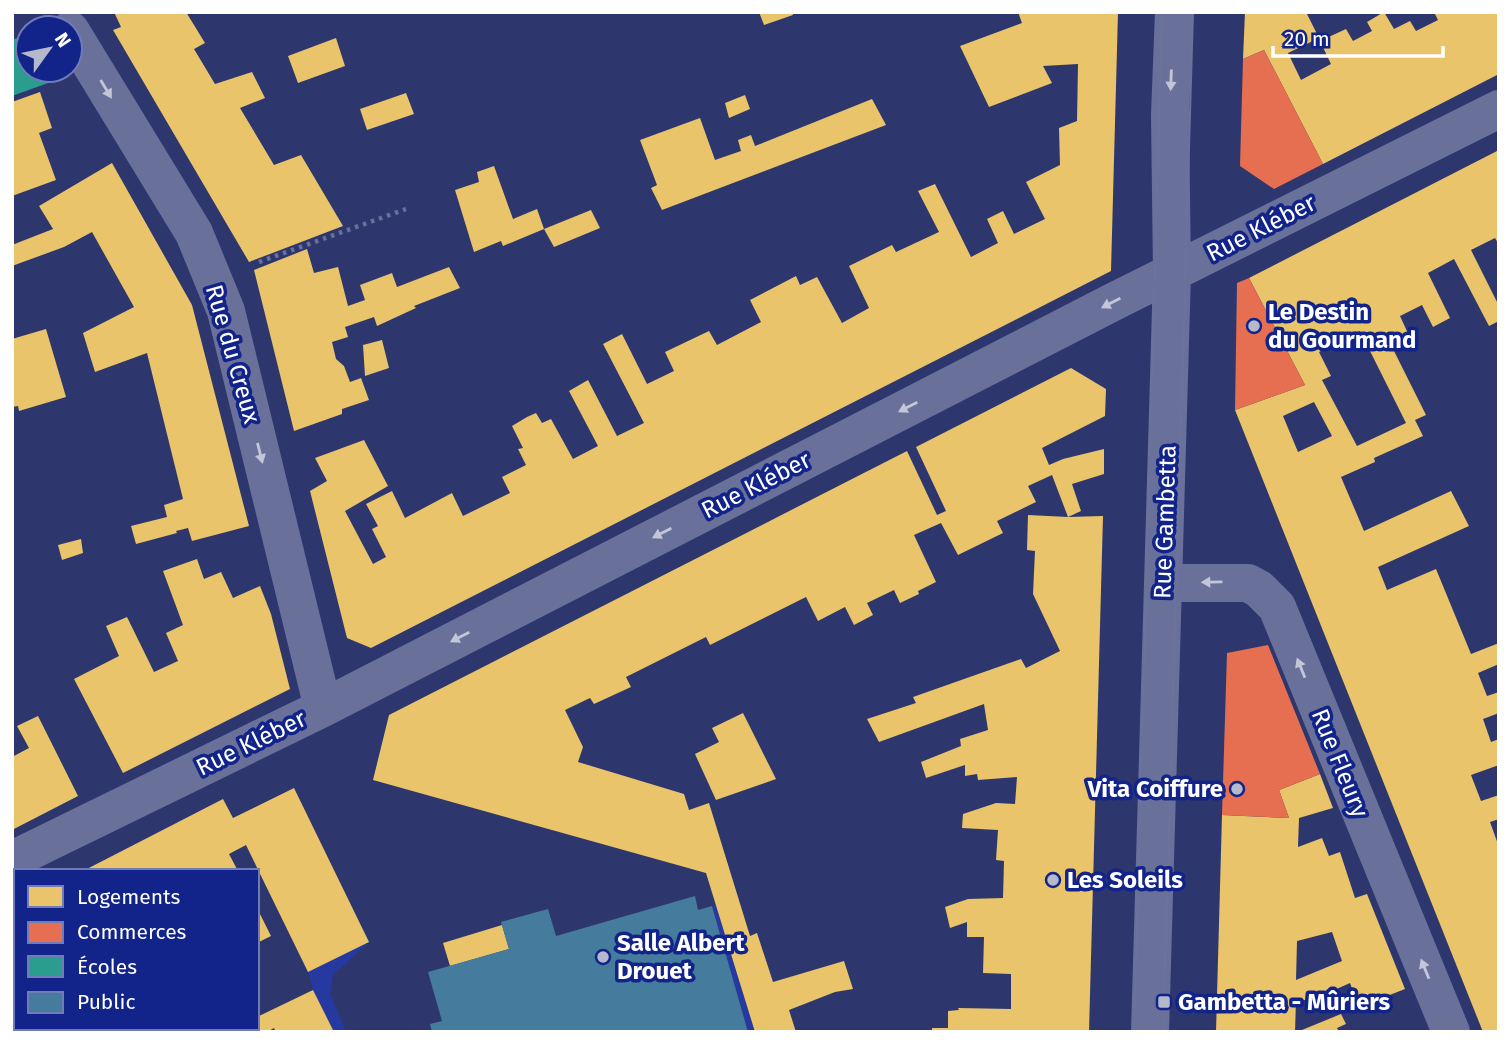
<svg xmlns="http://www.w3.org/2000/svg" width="1511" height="1044" viewBox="0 0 1511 1044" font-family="'Fira Sans',sans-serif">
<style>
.green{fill:#2539a1}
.homes{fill:#e9c46a;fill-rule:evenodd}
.shops{fill:#e76f51}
.schools{fill:#2a9d8f}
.public{fill:#457b9d}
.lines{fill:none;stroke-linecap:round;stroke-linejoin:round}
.path{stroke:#69719b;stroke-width:4.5;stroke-dasharray:3.5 5;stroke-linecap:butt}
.street{stroke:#69719b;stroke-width:38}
.tram{stroke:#6b729b;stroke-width:2}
.oneway{fill:#c3c6d7}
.poi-dot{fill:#b6b9cc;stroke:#122389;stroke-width:2.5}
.labels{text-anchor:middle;stroke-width:7;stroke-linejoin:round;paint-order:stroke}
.street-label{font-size:24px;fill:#fff;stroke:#122389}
.poi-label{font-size:24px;font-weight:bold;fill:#fff;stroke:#122389;text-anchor:start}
</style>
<rect width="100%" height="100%" fill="#2d376e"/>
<path class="green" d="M716,905L755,1032H748L712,906Z
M369,942L333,975L330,993L346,1032H334L313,990L308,972Z"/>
<path class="homes" d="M114,12H186L205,43L194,49L215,84L252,72L265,98L240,108L274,165L301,155L343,226L249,262L113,30L121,27Z
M759,12H792L793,15L764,25Z
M1018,12H1118L1111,271L371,648L347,638L310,491L327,481L315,458L364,440L388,486L345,511L373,564L386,557L372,529L378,526L366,504L392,491L405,518L452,493L463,516L510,493L502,477L526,465L518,449L523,448L512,426L527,417L536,413L542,423L551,419L573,459L598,446L569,391L588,380L617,436L644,423L603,344L622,334L647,384L674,371L665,352L709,331L717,345L761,322L750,300L796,276L800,285L817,277L842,323L869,308L849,266L892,245L896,252L939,232L918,191L935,184L971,257L998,243L987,219L1003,211L1014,234L1045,219L1026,182L1060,165L1059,128L1077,121L1078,64L1043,66L1052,83L989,107L960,46L1022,23Z
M1245,12H1306L1319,38L1288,53L1301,80L1331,64L1320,41L1346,29L1353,41L1372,31L1367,22L1384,12L1394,29L1410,21L1416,31L1438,20L1434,12H1499V74L1323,164L1264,50L1243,59Z
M336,38L345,66L298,83L288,56Z
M40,92L52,128L39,133L56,180L12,196V102Z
M406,93L414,114L367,130L360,109Z
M745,95L750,109L729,118L725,103Z
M872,99L886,125L662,210L651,188L657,185L640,140L700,118L715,160L741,151L738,140L751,135L755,146Z
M1499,150V245L1495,238L1471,250L1499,306V321L1489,326L1454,259L1428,273L1450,318L1433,327L1422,305L1400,316L1411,340L1393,349L1426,415L1415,420L1423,436L1374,458L1375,462L1341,477L1364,531L1451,491L1469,526L1378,567L1387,590L1436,569L1471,654L1499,643V664L1478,673L1487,696L1499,692V713L1483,719L1491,742L1499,739V765L1471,775L1481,801L1499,795V819L1490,822L1499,847V1032H1483L1235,410L1305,385L1249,278ZM1360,331L1406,423L1357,446L1322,380L1331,376L1319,352ZM1314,402L1332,436L1298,452L1283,416Z
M112,163L192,305L249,526L192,541L188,528L176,531L177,533L136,544L131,526L167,517L164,505L183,499L147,353L95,372L83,333L134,307L92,232L64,247L12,266V245L53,229L39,206Z
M494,166L513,219L537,209L544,229L503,246L501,241L474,252L455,190L479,182L477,172Z
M591,210L600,228L554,247L544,229Z
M307,249L314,273L338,267L348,306L365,300L360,285L392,273L397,287L449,267L460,288L414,306L416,308L377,326L374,317L345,327L348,337L332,342L336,359L344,366L350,382L361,378L369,400L342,409V414L294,431L254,270Z
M46,329L66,397L19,411L18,406L12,407V339Z
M382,340L389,368L365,376L363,345Z
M1071,368L1106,389L1105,416L1042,448L1049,465L1063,459L1104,449V474L1072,484L1081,511L1068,517L1103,516L1089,1032H932V1028H948V1011L959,1010L958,1008L1011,1009V974L983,973L984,937H967V922L950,928L945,907L968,899L1003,898L1004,861L996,860L998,830L962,828L963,814L996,803L1015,804L1017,777L978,780L977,774L965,776V765L926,778L921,762L961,746L960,739L988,730L984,704L879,742L867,719L916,703L913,697L1021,659L1026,668L1060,651L1033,594L1035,551L1027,550L1028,515L1068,517L1052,475L1028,486L1036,502L997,521L1003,533L958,555L941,523L914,535L936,582L918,591L919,594L900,603L894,590L867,603L873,615L854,625L845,607L818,621L806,597L710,645L706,637L626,677L631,687L594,704L590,698L565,710L583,747L578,762L684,794L689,810L709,803L750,936L757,933L773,982L844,961L853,989L835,992L789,1010L796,1032H755L706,873L373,780L389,715L907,451L937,515L946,511L916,447Z
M81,539L83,553L62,560L58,545Z
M197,559L204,579L221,572L233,598L260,586L271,614L290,689L123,773L74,679L119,656L106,626L127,617L154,672L178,661L166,633L183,625L163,571Z
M743,713L776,779L716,800L695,754L719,742L712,728Z
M38,716L78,796L12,830V757L29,748L17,726Z
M1320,774L1333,808L1299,818L1298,847L1322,838L1329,856L1340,852L1355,898L1367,894L1405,989L1359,1007L1350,983L1312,1000H1296L1295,1032H1216L1222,815L1289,818L1279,790ZM1332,932L1342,961L1296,980L1297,941Z
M294,788L369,942L308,972L246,845L229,854L238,871H83L223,799L233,818Z
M16,905V955L12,957V906Z
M257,908L271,936L257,943Z
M502,925L509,949L450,966L443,943Z
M313,990L334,1032H276L274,1028L267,1032H229L235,1028H257V1017Z
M1341,1014L1346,1024L1337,1028L1339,1032H1297Z"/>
<path class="shops" d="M1264,50L1323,164L1274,189L1240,166L1243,59Z
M1249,278L1305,385L1235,410L1237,283Z
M1268,645L1320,774L1279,790L1289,818L1222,815L1227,653Z"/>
<path class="schools" d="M17,38L24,58L28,57V70H57L62,78L12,96V40Z"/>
<path class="public" d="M695,896L698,910L712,906L748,1032H432L430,1024L442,1021L428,972L509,949L501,922L548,909L556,936Z"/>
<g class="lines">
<path class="path" d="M259,262L406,209"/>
<path class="street" d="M70,30L194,233L226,311L323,708
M1163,583H1248L1259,589L1277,607L1451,1032
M12,860L323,708L1115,301L1499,109
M1150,1032L1172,273L1170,115L1174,12"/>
<path class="tram" d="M1134,1032L1162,12
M1163,1032L1193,12"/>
</g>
<defs><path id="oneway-solid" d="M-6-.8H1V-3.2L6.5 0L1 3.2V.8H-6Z" transform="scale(1.75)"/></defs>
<g class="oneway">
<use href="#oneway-solid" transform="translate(1171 80) rotate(92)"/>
<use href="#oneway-solid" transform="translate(106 89) rotate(59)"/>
<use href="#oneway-solid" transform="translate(1111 303) rotate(153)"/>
<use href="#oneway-solid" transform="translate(908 407) rotate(153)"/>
<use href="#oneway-solid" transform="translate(260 453) rotate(76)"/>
<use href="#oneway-solid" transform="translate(662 533) rotate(153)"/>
<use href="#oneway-solid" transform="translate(1212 582) rotate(179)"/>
<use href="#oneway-solid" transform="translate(460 637) rotate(153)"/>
<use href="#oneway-solid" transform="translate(1301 668) rotate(-112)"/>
<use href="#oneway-solid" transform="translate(1425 969) rotate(-112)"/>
</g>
<g class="poi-dot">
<circle cx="1254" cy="326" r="7"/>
<circle cx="1237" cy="789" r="7"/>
<circle cx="1053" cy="880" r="7"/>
<circle cx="603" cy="957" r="7"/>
<rect x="1157" y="995" width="14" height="14" rx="3.5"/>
</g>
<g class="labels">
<g class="street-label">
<text transform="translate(1261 228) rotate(-27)" y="8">Rue Kléber</text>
<text transform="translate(233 354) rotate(74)" y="8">Rue du Creux</text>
<text transform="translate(756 485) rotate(-27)" y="8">Rue Kléber</text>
<text transform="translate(1165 522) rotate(-88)" y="8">Rue Gambetta</text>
<text transform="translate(251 743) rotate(-26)" y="8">Rue Kléber</text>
<text transform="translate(1340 763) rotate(68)" y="8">Rue Fleury</text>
</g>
<g class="poi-label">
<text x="1268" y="320">Le Destin<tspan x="1268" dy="28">du Gourmand</tspan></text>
<text x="1223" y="797" text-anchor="end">Vita Coiffure</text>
<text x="1067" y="888">Les Soleils</text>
<text x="617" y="951">Salle Albert<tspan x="617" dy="28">Drouet</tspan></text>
<text x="1178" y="1010">Gambetta - Mûriers</text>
</g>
</g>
<rect width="1511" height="1044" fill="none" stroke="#ffffff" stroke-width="28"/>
<rect x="14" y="869" width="245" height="161" fill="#122389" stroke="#717bb8" stroke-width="2"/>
<rect x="28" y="886" width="35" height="21" fill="#e9c46a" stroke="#717bb8" stroke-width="2"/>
<text x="77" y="904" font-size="21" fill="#ffffff">Logements</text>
<rect x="28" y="922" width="35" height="21" fill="#e76f51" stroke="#717bb8" stroke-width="2"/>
<text x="77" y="939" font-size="21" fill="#ffffff">Commerces</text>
<rect x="28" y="956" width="35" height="21" fill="#2a9d8f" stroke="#717bb8" stroke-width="2"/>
<text x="77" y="974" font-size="21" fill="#ffffff">Écoles</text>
<rect x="28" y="992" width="35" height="21" fill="#457b9d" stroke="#717bb8" stroke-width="2"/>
<text x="77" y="1009" font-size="21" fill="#ffffff">Public</text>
<g transform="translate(49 49) rotate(57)"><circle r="33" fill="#122389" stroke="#717bb8" stroke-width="2"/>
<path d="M0-5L12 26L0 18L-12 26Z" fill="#b6b9cc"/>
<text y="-10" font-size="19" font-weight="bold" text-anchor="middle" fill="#ffffff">N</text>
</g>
<path d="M1273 46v10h170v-10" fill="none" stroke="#ffffff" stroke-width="3.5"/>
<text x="1284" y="46" font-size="21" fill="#ffffff" stroke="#122389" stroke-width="5" paint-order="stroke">20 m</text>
</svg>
